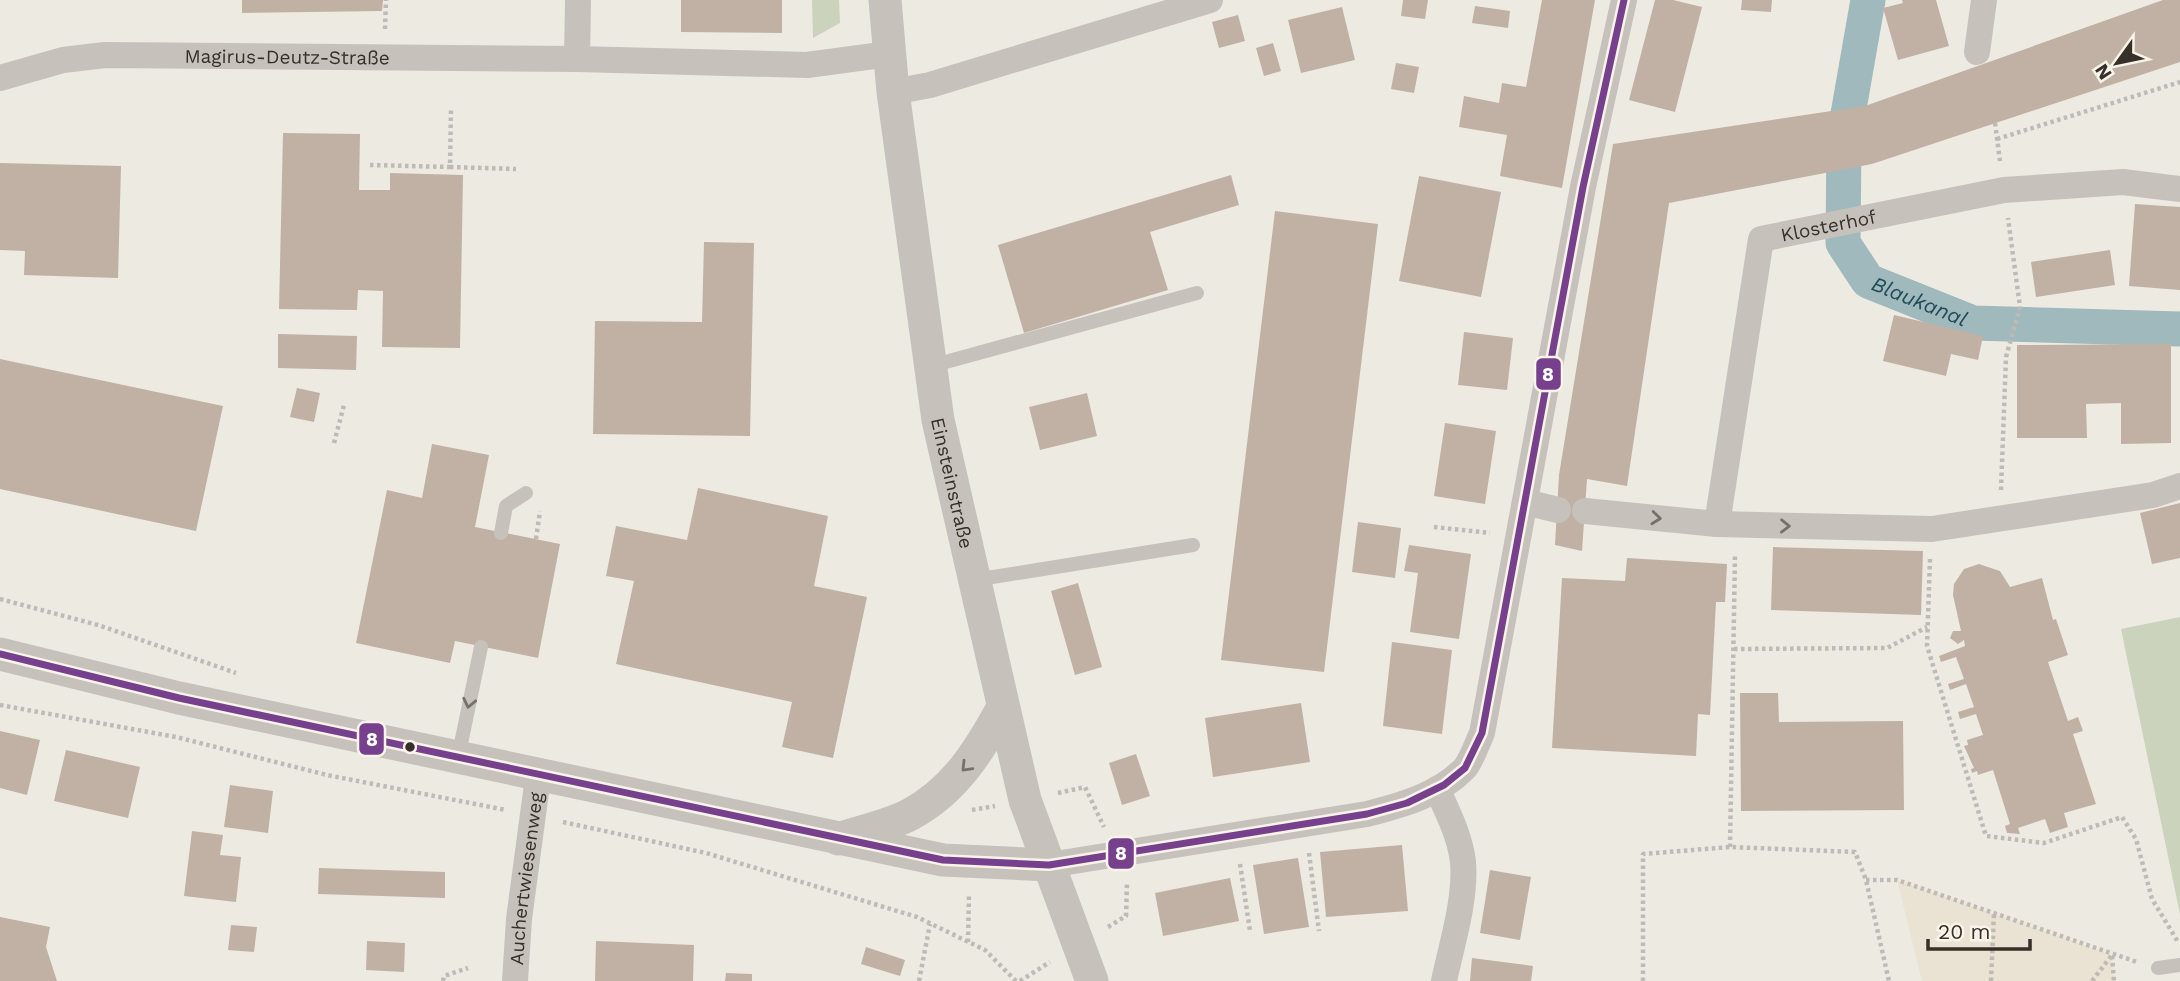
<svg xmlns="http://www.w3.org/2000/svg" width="2180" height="981" viewBox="0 0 2180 981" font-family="'Work Sans',sans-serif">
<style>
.green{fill:#cbd3bd}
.plaza{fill:#eae3d3}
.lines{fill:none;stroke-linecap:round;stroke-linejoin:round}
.canal{stroke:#9fb9bd;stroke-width:35}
.building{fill:#c0b1a4}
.path{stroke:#bfbab3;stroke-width:4.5;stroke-dasharray:3.5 3.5;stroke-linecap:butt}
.service{stroke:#c6c2bb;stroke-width:14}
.minor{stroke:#c6c2bb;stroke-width:26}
.tertiary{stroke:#c6c2bb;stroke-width:33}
.bus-1-casing{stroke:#f9f4ea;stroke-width:12}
.bus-1{stroke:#76408c;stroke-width:7}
.oneway{stroke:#77716b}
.bus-dot{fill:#372f29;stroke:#f9f4ea;stroke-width:2.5}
.labels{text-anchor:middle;stroke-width:5;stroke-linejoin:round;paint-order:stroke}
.street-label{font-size:19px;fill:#372f29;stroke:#f9f4ea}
.water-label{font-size:21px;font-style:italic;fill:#214b56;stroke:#f9f4ea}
.line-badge{stroke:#f9f4ea;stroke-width:2.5}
.badge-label{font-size:19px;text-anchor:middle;font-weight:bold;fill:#fff}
</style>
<rect width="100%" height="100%" fill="#edeae2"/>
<path class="green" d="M812,0H839L840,23L813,38Z
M2180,617V914L2121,629Z"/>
<path class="plaza" d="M1897,880L2112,955L2114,981H1922Z"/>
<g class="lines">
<path class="canal" id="s1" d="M1868,0L1844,137L1843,243L1868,281L1973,323L2180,329"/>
</g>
<path class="building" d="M242,0H383L382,11L242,13Z
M681,0H782V33L681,32Z
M1403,0H1428L1425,19L1401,16Z
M1542,0H1595L1562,188L1500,176L1507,135L1459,127L1464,96L1499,103L1502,83L1526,87Z
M1655,0H1673L1702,7L1675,112L1629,100Z
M1742,0H1772L1771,12L1741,10Z
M1902,0H1936L1949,46L1898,60L1883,8L1903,3Z
M2163,0H2180V62L1872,164L1669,203L1627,486L1587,479L1582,551L1555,545L1559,475L1613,144L1865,106Z
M1475,6L1510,11L1508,28L1472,23Z
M1342,7L1355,60L1301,73L1288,20Z
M1238,15L1245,41L1219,48L1212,22Z
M1273,43L1281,71L1264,76L1256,48Z
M1396,63L1419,67L1414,93L1391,89Z
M283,133L360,134L359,190H390V173L463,175L460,348L382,347L383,291L358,290L357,310L279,309Z
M0,163L121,166L118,278L24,275L25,251L0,250Z
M1231,175L1239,205L1150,232L1168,290L1024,333L998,245Z
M1419,176L1501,192L1481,297L1399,281Z
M2135,204L2180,207V290L2129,286Z
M1275,211L1378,224L1324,672L1221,660Z
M704,242L754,243L750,436L593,434L595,321L702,322Z
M2110,250L2115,285L2036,297L2031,262Z
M1894,315L1983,336L1978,360L1951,354L1946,376L1883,361Z
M1464,332L1513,338L1507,390L1458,385Z
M278,334L357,336L356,370L278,368Z
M2171,344V443L2121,444V403L2086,404L2087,438H2017V345Z
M0,359L223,406L196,531L0,489Z
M297,388L320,393L314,422L290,417Z
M1087,393L1097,436L1040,450L1029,407Z
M1445,423L1496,431L1485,504L1434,496Z
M432,444L489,455L475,527L560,544L538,658L455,641L450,663L356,643L387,490L422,498Z
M698,488L828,516L814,586L867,597L833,758L782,747L792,702L616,664L634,581L606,576L616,526L687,540Z
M2180,503V558L2152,564L2140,513Z
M1358,522L1401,528L1395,578L1352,572Z
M1409,545L1471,554L1459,639L1410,632L1418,573L1404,571Z
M1773,547L1923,551L1921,615L1771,610Z
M1627,558L1727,564L1725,602H1716L1710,715L1698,714L1696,756L1552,748L1562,578L1625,581Z
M1979,564L2000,571L2010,587L2042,578L2053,620L2056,619L2068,655L2048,662L2068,721L2078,717L2083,731L2073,734L2096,804L2064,813L2068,827L2050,833L2045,819L2018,828L2020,834L2007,833L2005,826L2010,824L1993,770L1978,775L1977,771L1972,773L1971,769L1974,768L1964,746L1968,745L1967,740L1983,735L1976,714L1960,719L1958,712L1974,707L1966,684L1950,690L1948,684L1964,679L1956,657L1941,662L1939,656L1965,646L1964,640L1958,644L1950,638L1953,631H1961L1953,595L1954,584L1964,569Z
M1078,583L1102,667L1075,675L1051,591Z
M1392,642L1452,650L1442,734L1383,726Z
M1740,693H1778L1779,722L1903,721L1904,810L1741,811Z
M1301,703L1310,762L1213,777L1205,718Z
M0,731L40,740L27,795L0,788Z
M66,750L140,767L128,818L54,801Z
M1136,754L1150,796L1122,805L1109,763Z
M230,785L273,791L268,833L224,827Z
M192,831L223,835L220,855L241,857L236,902L184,896Z
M1402,845L1408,911L1326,917L1320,852Z
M1298,858L1309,927L1264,934L1253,865Z
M319,868L445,872V898L318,894Z
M1490,870L1531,877L1520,940L1480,933Z
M1230,878L1239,921L1163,936L1155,893Z
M0,917L50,927L46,947L57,981H0Z
M231,925L257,927L254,952L228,950Z
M367,941L405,943L404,972L366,970Z
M596,941L694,945L693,981H595Z
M866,947L905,960L900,976L861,964Z
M1472,958L1533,966L1531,981H1470Z
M726,973L752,974V981H725Z"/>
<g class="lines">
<path class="path" d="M385,29L386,0
M1995,123L2000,161
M1997,139L2180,82
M370,165L450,167L451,109
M450,167L516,169
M334,443L344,405
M2001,490L2006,357L2020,307L2008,218
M1434,527L1490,533
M536,539L540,511
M1930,559L1927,646L1986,836L2044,843L2122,817L2136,839L2152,899L2178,942
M0,599L98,625L236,673
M1734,649L1887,648L1927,627
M0,705L176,737L327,775L506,810
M1058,793L1085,787L1104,827
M972,810L995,806
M563,822L706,853L917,917L985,950L1016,981
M1730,847L1735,554
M1309,853L1319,931
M1240,864L1250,931
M1866,880H1897L2137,962
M1108,927L1126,916L1127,883
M968,942L969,895
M2112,956L2114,981
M443,981L444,976L468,968
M919,981L930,924
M1020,981L1050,962
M1643,981V854L1730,847L1855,852L1866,880L1889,981
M1991,981L1994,913
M2092,981L2112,955"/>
<path class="service" d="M931,366L1197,293
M501,533L506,506L526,493
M974,580L1193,545
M458,758L481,647
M2158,968L2180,965"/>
<g class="minor">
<path d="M1977,52L1984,0"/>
<path d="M577,59L578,0"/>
<path id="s2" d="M0,78L63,60L105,55L577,59L807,65L889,54"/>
<path d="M893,92L930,85L1210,0"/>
<path d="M1525,502L1558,510"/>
<path d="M1585,511L1717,524L1932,529L2153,495L2180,486"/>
<path id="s3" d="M1717,524L1761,239L2004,190L2123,182L2180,189"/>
<path d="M1437,789C1448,813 1460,836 1463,862C1466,900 1452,943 1444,981"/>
<path d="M1049,865L1367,814C1402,805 1439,795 1465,768C1472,759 1477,744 1482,733L1583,187L1624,0"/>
<path id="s4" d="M515,981L519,919L538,777"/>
</g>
<g class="tertiary">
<path id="s5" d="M885,0L893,92L938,420L1025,800L1092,981"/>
<path d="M0,654L179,698L943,860L1049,865"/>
<path d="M838,839C861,831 889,826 911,814C955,790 979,751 1002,709"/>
</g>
<g class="bus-1-casing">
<path id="bus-1" d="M0,654L179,698L943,860L1049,865L1367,814L1407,803L1444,785L1465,768L1482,733L1583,187L1624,0"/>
</g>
<use href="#bus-1" class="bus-1"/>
</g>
<defs><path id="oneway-chevron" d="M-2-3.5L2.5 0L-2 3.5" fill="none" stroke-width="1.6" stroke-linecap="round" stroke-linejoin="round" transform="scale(1.75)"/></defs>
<g class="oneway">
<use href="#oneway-chevron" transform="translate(1656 518) rotate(6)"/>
<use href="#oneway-chevron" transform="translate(1785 526) rotate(1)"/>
<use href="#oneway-chevron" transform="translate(469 703) rotate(102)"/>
<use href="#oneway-chevron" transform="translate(966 767) rotate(134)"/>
</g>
<circle class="bus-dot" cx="410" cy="747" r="6"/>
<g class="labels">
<g class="street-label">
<text dy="7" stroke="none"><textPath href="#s2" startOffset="290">Magirus-Deutz-Straße</textPath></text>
<text dy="7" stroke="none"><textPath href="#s3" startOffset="357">Klosterhof</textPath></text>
<text dy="7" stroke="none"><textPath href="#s5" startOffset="488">Einsteinstraße</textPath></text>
<text dy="7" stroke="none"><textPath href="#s4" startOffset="103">Auchertwiesenweg</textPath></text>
</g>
<g class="water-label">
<text dy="7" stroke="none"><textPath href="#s1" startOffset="346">Blaukanal</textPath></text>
</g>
</g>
<g class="line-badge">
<rect x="1535" y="357" width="27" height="34" rx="7" fill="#76408c"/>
<rect x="358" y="722" width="27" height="34" rx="7" fill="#76408c"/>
<rect x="1107" y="837" width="28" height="33" rx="7" fill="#76408c"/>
</g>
<g class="badge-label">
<text x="1548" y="381">8</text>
<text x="372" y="746">8</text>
<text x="1121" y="860">8</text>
</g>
<g transform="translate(2117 63) rotate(237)" stroke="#f9f4ea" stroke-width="5" paint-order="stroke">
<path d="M0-5L12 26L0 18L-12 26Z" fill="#372f29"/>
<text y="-10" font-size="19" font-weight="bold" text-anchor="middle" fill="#372f29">N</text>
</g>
<path d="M1928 939v10h102v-10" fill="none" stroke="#372f29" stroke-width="3.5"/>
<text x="1938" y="939" font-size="21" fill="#372f29" stroke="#f9f4ea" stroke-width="5" paint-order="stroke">20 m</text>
</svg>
